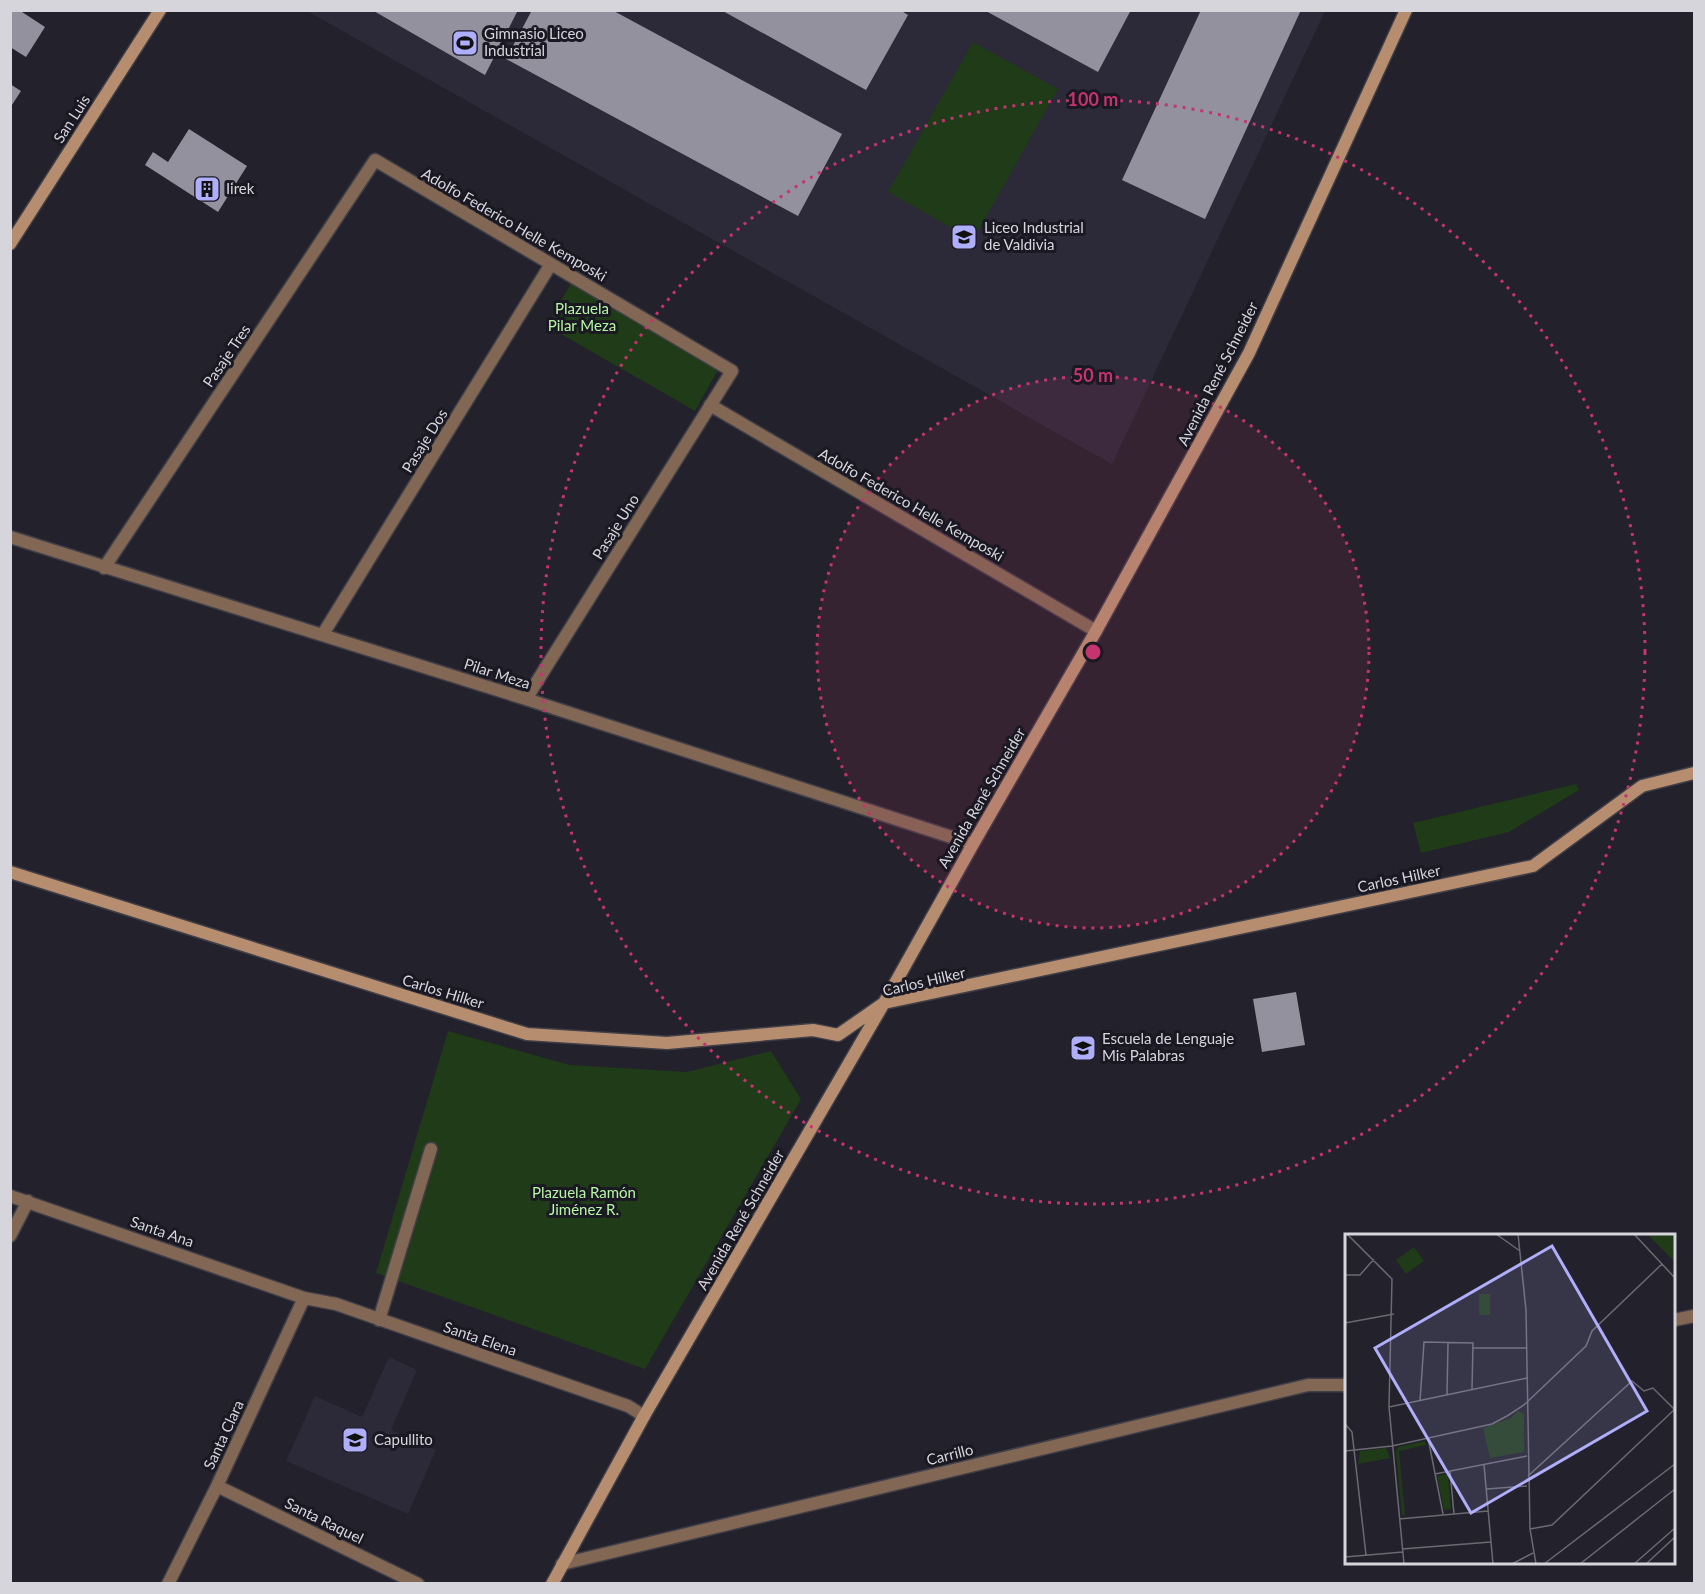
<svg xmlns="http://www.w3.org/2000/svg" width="1705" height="1594" viewBox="0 0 1705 1594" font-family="Lato,sans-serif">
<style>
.built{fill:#2c2a39}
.green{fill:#1f3b18}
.building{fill:#93919e}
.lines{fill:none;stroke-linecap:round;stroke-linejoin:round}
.lane-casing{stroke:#403e47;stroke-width:15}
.street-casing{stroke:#403e47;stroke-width:15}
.secondary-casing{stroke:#403e47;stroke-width:15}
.lane{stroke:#816754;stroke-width:12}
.street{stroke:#816754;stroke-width:12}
.secondary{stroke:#b68e6f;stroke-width:12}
.ring{fill:none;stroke:#c5346e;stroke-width:3;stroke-dasharray:3 6}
.labels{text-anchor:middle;stroke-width:6;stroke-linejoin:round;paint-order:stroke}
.poi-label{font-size:15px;fill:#d6d5dc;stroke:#1a1822;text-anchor:start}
.street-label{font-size:15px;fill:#d6d5dc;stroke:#1a1822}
.park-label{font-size:15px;fill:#b5f6a4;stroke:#1a1822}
.inset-road{fill:none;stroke:#6b6972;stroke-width:1.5}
.view{fill:#aeaefa;fill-opacity:0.15;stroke:#aeaefa;stroke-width:3}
.inset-edge{fill:none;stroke:#d6d5dc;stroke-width:3}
.centre{fill:#c5346e;stroke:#1a1822;stroke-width:3}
.ring-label{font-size:18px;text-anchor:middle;font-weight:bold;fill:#c5346e;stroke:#1a1822;stroke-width:6;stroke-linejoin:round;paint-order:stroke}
</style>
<rect width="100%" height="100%" fill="#23212b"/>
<path class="built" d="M307,11H1325L1112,464Z
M389,1357L417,1370L391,1430L436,1450L408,1514L286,1461L315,1396L362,1417Z"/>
<path class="green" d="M973,42L1058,89L973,240L888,192Z
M571,283L719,368L695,411L547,326Z
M1576,784L1579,790L1509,832L1421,853L1413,823Z
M448,1031L570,1065L687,1072L771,1051L801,1099L645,1369L376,1273Z"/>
<path class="building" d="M10,10H19L45,27L26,57L10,47Z
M372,10H518L485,75Z
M532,10H612L842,134L798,216L506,59Z
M721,10H900L908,15L866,90Z
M984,10H1131L1098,72Z
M1201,10H1301L1205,219L1122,180Z
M10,84L21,91L10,108Z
M189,129L247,166L218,212L145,165L153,152L168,162Z
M1296,992L1305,1045L1262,1052L1253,999Z"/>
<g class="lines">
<g class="lane-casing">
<path id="lane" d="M379,1320L431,1149"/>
</g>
<g class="street-casing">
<path id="street" d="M710,405L1096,631
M10,537L526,699L973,844
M104,568L375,160L732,371L526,699
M323,634L551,264
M10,1196L304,1298L336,1304L628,1406L644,1416
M10,1236L28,1201
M1674,1320L1694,1316
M217,1486L418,1584
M562,1564L1308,1385H1346
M168,1584L217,1486L304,1298"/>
</g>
<g class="secondary-casing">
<path id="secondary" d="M10,244L160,10
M10,872L527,1034L667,1043L813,1030L838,1035L884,1003L1533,866L1642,786L1694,773
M552,1584L644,1416L884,1003L973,844L1096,631L1249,353L1406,10"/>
</g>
<use href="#lane" class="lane"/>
<use href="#street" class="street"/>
<use href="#secondary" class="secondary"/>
</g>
<circle cx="1093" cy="652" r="276" fill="#c5346e" fill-opacity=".12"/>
<g class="ring">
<circle cx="1093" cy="652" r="276"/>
<circle cx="1093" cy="652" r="552"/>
</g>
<defs>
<g id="stadium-square" transform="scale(1.35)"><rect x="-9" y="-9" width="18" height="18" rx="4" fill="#aeaefa" stroke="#1a1822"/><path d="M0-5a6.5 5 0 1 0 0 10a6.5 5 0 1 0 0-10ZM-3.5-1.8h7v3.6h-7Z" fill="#111"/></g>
<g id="building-square" transform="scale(1.35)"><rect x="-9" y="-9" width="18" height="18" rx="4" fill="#aeaefa" stroke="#1a1822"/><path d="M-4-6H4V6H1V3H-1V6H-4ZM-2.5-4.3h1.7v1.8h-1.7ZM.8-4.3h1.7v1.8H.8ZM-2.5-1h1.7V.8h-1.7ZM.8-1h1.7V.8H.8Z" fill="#111"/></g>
<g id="school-square" transform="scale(1.35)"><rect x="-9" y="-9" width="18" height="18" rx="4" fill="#aeaefa" stroke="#1a1822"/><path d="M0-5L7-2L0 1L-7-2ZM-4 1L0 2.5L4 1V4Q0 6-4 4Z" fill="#111"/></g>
</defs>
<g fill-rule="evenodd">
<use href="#stadium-square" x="465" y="43"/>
<use href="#building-square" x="207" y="189"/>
<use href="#school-square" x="964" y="237"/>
<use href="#school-square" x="1083" y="1048"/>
<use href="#school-square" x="355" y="1440"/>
</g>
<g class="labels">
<g class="poi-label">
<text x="484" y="39">Gimnasio Liceo<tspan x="484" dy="17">Industrial</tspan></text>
<text x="226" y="194">Iirek</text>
<text x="984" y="233">Liceo Industrial<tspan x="984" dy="17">de Valdivia</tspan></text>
<text x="1102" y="1044">Escuela de Lenguaje<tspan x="1102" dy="17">Mis Palabras</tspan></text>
<text x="374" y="1445">Capullito</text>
</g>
<g class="street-label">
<text transform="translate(72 119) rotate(-57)" y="5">San Luis</text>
<text transform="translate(514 225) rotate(30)" y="5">Adolfo Federico Helle Kemposki</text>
<text transform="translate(227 356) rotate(-56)" y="5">Pasaje Tres</text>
<text transform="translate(1218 374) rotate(-63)" y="5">Avenida René Schneider</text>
<text transform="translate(425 441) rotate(-58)" y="5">Pasaje Dos</text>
<text transform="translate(911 505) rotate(30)" y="5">Adolfo Federico Helle Kemposki</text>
<text transform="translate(616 527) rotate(-58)" y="5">Pasaje Uno</text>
<text transform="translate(497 674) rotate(18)" y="5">Pilar Meza</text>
<text transform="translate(982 798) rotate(-60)" y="5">Avenida René Schneider</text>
<text transform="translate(1399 879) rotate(-12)" y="5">Carlos Hilker</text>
<text transform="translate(924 982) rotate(-13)" y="5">Carlos Hilker</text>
<text transform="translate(443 992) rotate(17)" y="5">Carlos Hilker</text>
<text transform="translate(741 1220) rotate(-60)" y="5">Avenida René Schneider</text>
<text transform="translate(162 1232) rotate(19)" y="5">Santa Ana</text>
<text transform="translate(480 1339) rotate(19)" y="5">Santa Elena</text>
<text transform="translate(224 1435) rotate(-65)" y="5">Santa Clara</text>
<text transform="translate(950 1455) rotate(-14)" y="5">Carrillo</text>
<text transform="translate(324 1521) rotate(26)" y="5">Santa Raquel</text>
</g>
<g class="park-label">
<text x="582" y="314">Plazuela<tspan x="582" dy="17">Pilar Meza</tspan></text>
<text x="584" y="1198">Plazuela Ramón<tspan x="584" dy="17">Jiménez R.</tspan></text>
</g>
</g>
<g transform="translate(1345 1234)">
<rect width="330" height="330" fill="#23212b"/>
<path d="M302,0H330V28ZM69,13L79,27L61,40L51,26ZM134,60H145V81H134ZM173,177L179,180V218L145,224L138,194L166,184ZM80,207L81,211L54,217L60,281H57L51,218L53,213ZM41,214L45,224L13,230L15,217ZM103,240L106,275L99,276L92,242Z" fill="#1f3b18"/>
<path class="inset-road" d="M2,0L47,45L44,173L59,330M151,0L175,17M173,0L181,76L185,295L191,330M289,0L330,44M0,41H15L29,25M0,89L49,80M128,114H182M102,161L103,109M75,167L79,108L128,109L127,155M44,173L182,144M0,190L7,198L21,321M83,204L98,280M0,217L47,212L147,190L162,182L179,171L241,112L247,97L317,30M139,231L148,330M105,237L109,280M90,240L182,222M183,242L287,147L299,157L308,154L330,176M142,255L182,252M54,285L143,277M185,295L207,291L330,175M57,315L146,308M0,323L58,318M167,330L188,319M199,330L330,230M235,330L330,255M289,330L330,294M301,330L330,303"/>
<path class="view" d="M207,12L302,177L126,279L30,114Z"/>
<rect width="330" height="330" class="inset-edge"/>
</g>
<circle cx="1093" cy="652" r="9" class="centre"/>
<g class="ring-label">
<text x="1093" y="106">100 m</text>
<text x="1093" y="382">50 m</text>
</g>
<rect width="1705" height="1594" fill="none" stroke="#d6d5dc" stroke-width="24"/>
</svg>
